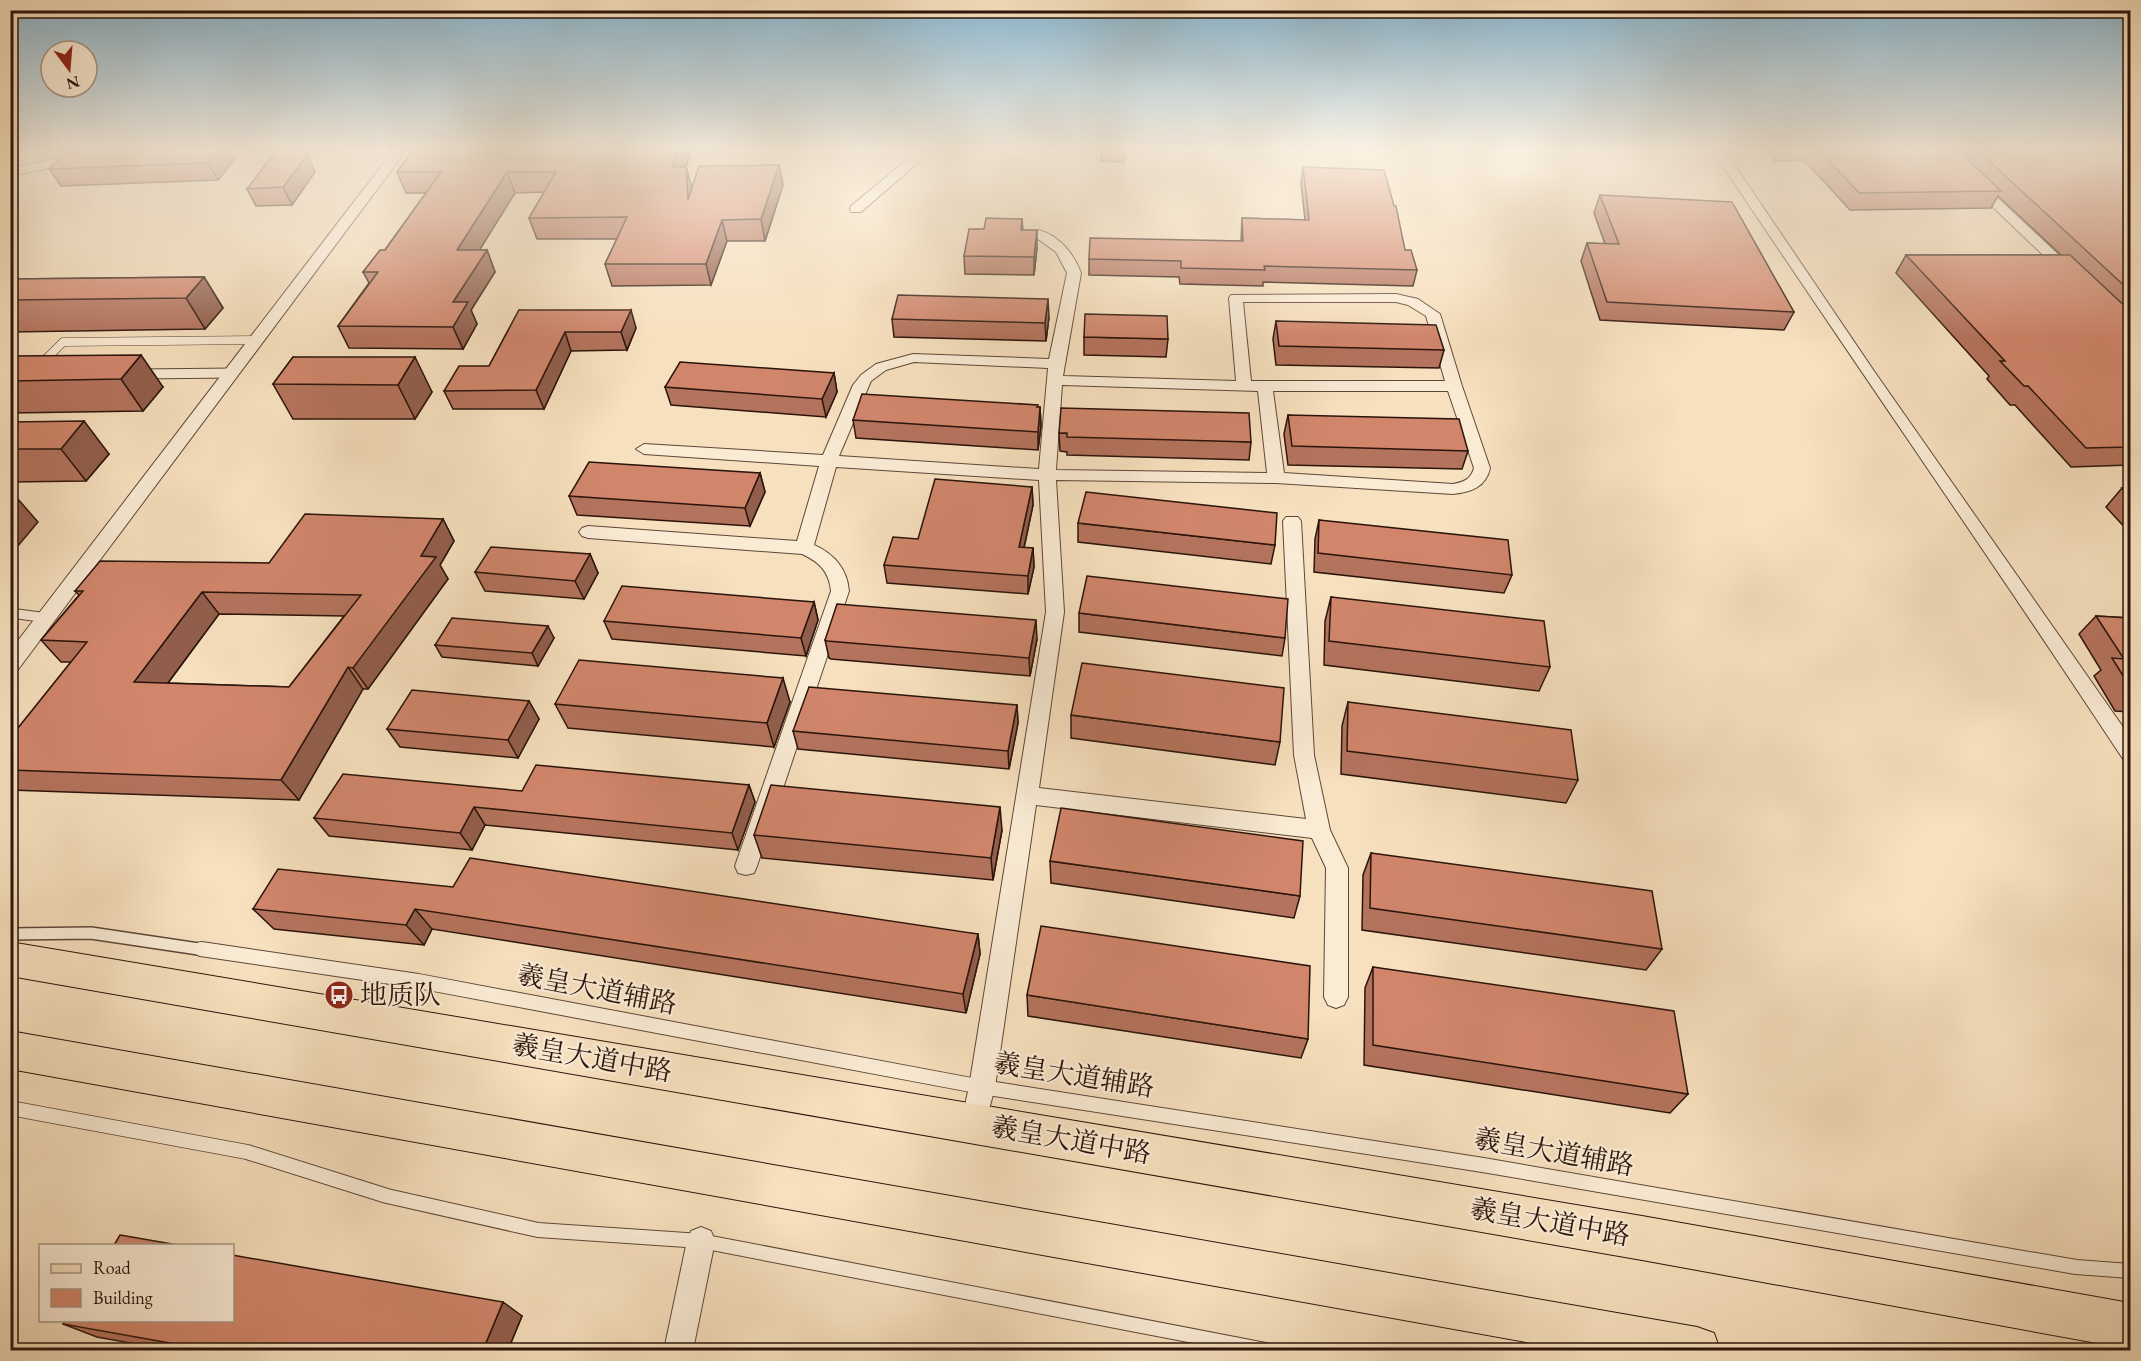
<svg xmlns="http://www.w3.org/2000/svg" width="2141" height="1361" viewBox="0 0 2141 1361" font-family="'EB Garamond','Noto Serif SC',serif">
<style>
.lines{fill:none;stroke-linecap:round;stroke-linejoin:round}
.lane-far3-casing{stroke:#5e4738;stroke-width:9}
.lane-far2-casing{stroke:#5e4738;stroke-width:11}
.lane-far1-casing{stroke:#5e4738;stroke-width:14}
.lane-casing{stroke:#5e4738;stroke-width:16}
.street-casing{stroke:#5e4738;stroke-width:2}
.primary-casing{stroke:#2b140b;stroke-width:2}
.lane-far3{stroke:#faebd5;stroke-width:8}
.lane-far2{stroke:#faebd5;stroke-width:9}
.lane-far1{stroke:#faebd5;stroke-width:11}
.lane{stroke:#faebd5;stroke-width:14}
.street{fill:#faebd5;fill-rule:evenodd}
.primary{fill:#f7e0be;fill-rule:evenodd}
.wall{fill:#b4735d;stroke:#2b140b;stroke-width:1.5;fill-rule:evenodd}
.shaded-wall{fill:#925e4c;stroke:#2b140b;stroke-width:1.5}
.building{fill:#d1866c;stroke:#2b140b;stroke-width:1.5;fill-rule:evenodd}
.labels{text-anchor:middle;stroke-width:4.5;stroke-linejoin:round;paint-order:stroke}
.near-street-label{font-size:27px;fill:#2b140b;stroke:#faebd5}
.near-poi-label{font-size:27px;fill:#2b140b;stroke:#faebd5;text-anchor:start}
</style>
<rect width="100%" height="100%" fill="#f7e0be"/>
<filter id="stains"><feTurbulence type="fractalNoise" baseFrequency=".00333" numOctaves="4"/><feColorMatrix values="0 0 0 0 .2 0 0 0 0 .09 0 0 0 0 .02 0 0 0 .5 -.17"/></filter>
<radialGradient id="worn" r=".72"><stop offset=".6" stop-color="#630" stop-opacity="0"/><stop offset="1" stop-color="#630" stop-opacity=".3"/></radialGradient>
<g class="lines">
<g class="lane-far3-casing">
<path id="lane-far3" d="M46,359L63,342L258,340"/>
</g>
<g class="lane-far2-casing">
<path id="lane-far2" d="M40,366L48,358
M140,374L233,373
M10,613L48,618"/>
</g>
<g class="lane-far1-casing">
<path id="lane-far1" d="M10,934L91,933L212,951"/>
</g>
<g class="lane-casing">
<path id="lane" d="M201,949L418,981L982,1087L1483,1165L2076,1267L2130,1271
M10,1108L247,1152L387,1196L538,1230L701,1241L1266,1350"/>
</g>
<g class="street-casing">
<path id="street" d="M108,148H133L127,152L10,176V168Z
M393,148H405L399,160L17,671L10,673V651L389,156Z
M921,148H935L861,212H851L850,209L851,206Z
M1711,148H1723L1874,371L2130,737V761L2123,759C1988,554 1847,353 1711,148Z
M1931,148H1944L2075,270L2077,273L2075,276H2065Z
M1038,230C1059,235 1074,254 1081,273L1063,376L1236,381L1229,298L1231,295L1396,294L1418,299L1440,314L1462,386L1490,468C1486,487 1471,492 1453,494L1276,483L1056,480L1064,612L1039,788L1306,819L1294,755L1283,521L1286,517H1298L1301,521L1314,755L1330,830L1348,868V997L1344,1005L1336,1008L1328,1005L1324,997L1326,868L1312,838L1036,805L995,1087L983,1132L974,1136L965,1132L961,1123L969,1087L1046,612L1039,480L836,467L814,545C834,554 847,568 849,591L757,866L754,873L746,875L738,873L735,866L831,591C829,571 819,562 802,554L588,538L582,536L579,532L582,528L588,526L797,541L819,466L644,454L636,449L644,444L823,455L853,385L861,375L876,364L913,354L1049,359L1067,273L1056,252L1031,234ZM1243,302H1396L1408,305L1426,316L1445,381H1251ZM914,362L1048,368L1039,469L839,456L871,381L886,370ZM1062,385L1258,391L1267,473L1056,470ZM1273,391H1448L1474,468C1471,479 1464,482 1453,484L1284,473Z
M701,1227L711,1231L715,1241L693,1350H664L687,1241L691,1231Z"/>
</g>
<g class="primary-casing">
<path id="primary" d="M10,942L1642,1216L2130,1303V1349L1642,1260L10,976Z
M10,1031L1697,1327L1714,1333L1720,1350H1570L10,1069Z"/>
</g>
<use href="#lane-far3" class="lane-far3"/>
<use href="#lane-far2" class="lane-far2"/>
<use href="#lane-far1" class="lane-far1"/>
<use href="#lane" class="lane"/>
<use href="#street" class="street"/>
<use href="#primary" class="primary"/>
</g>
<path class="wall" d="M415,148H690L691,153L686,167L692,189L779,165L783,185L765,241H727L711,285L612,286L605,264L617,239H537L529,218L544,192L515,193L479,250H487L495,272L471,310L477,324L463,349L349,348L338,326L369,283L363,272L385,250L426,193H406L397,172Z
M1101,148H1125L1124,162L1101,161Z
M1765,148H2118L2124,152H2130V465L2071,467L2015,405H2010L1987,379L1989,376L1896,273L1906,255H2061L1998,196L1991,208L1850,210L1804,160L1775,161Z
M307,155L315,172L292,205L256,206L247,189Z
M235,159L218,180L61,186L49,169Z
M1303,167L1405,250L1417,270L1413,286L1263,282V286L1180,284L1179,277L1089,275V259L1241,241L1242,218L1305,220L1301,183Z
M1600,195L1794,312L1784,330L1600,320L1581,261L1587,243L1605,244L1594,213Z
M1022,219L1023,230L1037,248L1034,275L965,274L964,256L984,229Z
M204,277L223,308L205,329L10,332V279Z
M519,310L636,328L627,350L571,351L544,409H453L444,391L489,366Z
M1049,317L1046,341L894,337L892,319Z
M1276,321L1444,350L1439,368L1276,365L1273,339Z
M1084,337L1168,339L1166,357L1084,355Z
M10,356L163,387L143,411L10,413Z
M293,357L432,392L415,419H293L273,384Z
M834,373L837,392L826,417L671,405L665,387Z
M1040,407L1041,426L1038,450L856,438L853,420Z
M1288,415L1468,451L1462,469L1288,465L1284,434Z
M10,422L109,454L86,481L10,482Z
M1059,433L1251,442L1249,460L1067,455V452L1060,451Z
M760,473L765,492L750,526L577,515L569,496Z
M1032,487L1033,505L1024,548H1033L1034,567L1028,594L887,583L884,565L918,539Z
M2122,488H2130V533L2106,507Z
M443,519L454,541L440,565L448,579L368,689H363L299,800L10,790V738L71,662H61L41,640L79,595L75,591L269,563ZM219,614L344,616L289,687L168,683Z
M1319,520L1512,575L1504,593L1314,572L1315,539Z
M1078,523L1275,545L1271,564L1078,542Z
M590,554L598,573L584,599L485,591L475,572Z
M1331,597L1550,667L1539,691L1324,665L1325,621Z
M814,602L818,620L806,656L612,639L604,621Z
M1079,613L1285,638L1282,656L1079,632Z
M2096,616L2130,618V712L2115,711L2094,676L2101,670L2079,634Z
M554,638L538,666L442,657L435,645Z
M1037,639L1030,676L831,659L829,658L825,640Z
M529,701L539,719L518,758L400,747L387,729Z
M790,702L774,747L568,728L555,704Z
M1348,702L1578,780L1566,803L1341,774L1342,726Z
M1017,705L1018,723L1009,769L798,749L793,731Z
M1071,715L1280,742L1275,765L1071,738Z
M749,785L755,802L738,850L485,825L472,850L329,836L314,818L522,791Z
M1002,830L993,880L762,858L754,835Z
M1371,853L1662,949L1646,970L1362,930L1363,875Z
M1050,861L1300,896L1294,918L1051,883Z
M453,887L978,934L980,954L966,1013L432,929L424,945L274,929L253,909Z
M1373,967L1688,1094L1670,1113L1364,1065L1365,988Z
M1027,995L1308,1039L1301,1058L1028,1016Z
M522,1316L508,1350H169L97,1337L63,1324Z"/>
<path class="shaded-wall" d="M221,148H229L235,159L218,180L208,163Z
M680,148H690L691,153L677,188L672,167Z
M307,155L315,172L292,205L283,187Z
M779,165L783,185L765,241L761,219Z
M686,167L692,187L693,222L688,200Z
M507,172L515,193L466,272L457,250Z
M722,220L727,241L711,285L706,264Z
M1037,230V248L1034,275V257Z
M487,250L495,272L471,310L477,324L463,349L453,327V302Z
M204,277L223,308L205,329L186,298Z
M1048,299L1049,317L1046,341L1045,323Z
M631,310L636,328L627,350L621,332Z
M565,332L571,351L544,409L536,390Z
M141,355L163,387L143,411L121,379Z
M415,357L432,392L415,419L398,385Z
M834,373L837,392L826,417L822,399Z
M1040,407L1041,426L1038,450V432Z
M84,421L109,454L86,481L61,449Z
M760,473L765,492L750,526L745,508Z
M1032,487L1033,505L1020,566L1019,547Z
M10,490L38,522L12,553L10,551Z
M443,519L454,541L440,565L448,579L368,689L353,668Z
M1033,548L1034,567L1028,594V576Z
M590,554L598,573L584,599L575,581Z
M202,592L219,614L153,703L134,682Z
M814,602L818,620L806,656L801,638Z
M1036,620L1037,639L1030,676L1029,658Z
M548,626L554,638L538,666L532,653Z
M348,667L363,689L299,800L281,780Z
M783,678L790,702L774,747L767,723Z
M529,701L539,719L518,758L508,740Z
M1017,705L1018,723L1009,769L1008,751Z
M749,785L755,802L738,850L732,833Z
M474,807L485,825L472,850L460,833Z
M1000,807L1002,830L993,880L991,858Z
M415,909L432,929L424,945L406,925Z
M978,934L980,954L966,1013L963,994Z
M10,1221L17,1224L10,1233Z
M503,1302L522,1316L508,1350H483Z"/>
<path class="building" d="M70,148H221L208,163L49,169Z
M278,148H299L307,155L283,187L247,189Z
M415,148H680L672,167H686L688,200L699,166L779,165L761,219L722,220L706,264H605L627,217L529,218L556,172H507L457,250H487L453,302H468L453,327L338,326L378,272H363L380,250H385L441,172H397Z
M1817,148H1956L2001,191L1859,193Z
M1975,148H2118L2124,152H2130V291Z
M1303,167L1384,170L1394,206H1396L1405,250H1411L1417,270L1264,266L1265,270L1181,268V261L1089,259L1090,238L1243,241L1242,218L1309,220Z
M1600,195L1732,202L1794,312L1607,302L1587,243L1619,244Z
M986,218L1022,219L1021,230H1037L1034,257L964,256L969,229H984Z
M1906,255H2070L2130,311V447L2086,448L2028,386H2024L2000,361H2005Z
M204,277L186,298L10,300V279Z
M898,295L1048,299L1045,323L892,319Z
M519,310H631L621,332H565L536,390L444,391L459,366H489Z
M1085,314L1167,316L1168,339L1084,337Z
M1276,321L1436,325L1444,350L1279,346Z
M141,355L121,379L10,381V356Z
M293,357H415L398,385L273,384Z
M680,362L834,373L822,399L665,387Z
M862,394L1038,405L1037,407H1040L1038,432L853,420Z
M1061,408L1249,413L1251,442L1067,437V433H1059Z
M1288,415L1459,419L1468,451L1292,446Z
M84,421L61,449H10V422Z
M589,462L760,473L745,508L569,496Z
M935,479L1032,487L1019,547L1033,548L1028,576L884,565L893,537L918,539Z
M2122,488H2130V497Z
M1086,492L1277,513L1275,545L1078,523Z
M305,514L443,519L421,556L436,557L353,668L348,667L281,780L10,770V738L87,642L41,640L83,591H75L100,561L269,563ZM202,592L361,595L289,687L134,682Z
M1319,520L1508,540L1512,575L1318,553Z
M491,547L590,554L575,581L475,572Z
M1087,576L1288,599L1285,638L1079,613Z
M622,586L814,602L801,638L604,621Z
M1331,597L1544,621L1550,667L1329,641Z
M837,604L1036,620L1029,658L827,641L825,640Z
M2096,616L2130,618V687L2112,658L2124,659Z
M452,618L548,626L532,653L435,645Z
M579,660L783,678L767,723L555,704Z
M1082,663L1284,688L1280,742L1071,715Z
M809,687L1017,705L1008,751L793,731Z
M412,690L529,701L508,740L387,729Z
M1348,702L1571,730L1578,780L1347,751Z
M536,765L749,785L732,833L474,807L460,833L314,818L343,774L522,791Z
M771,785L1000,807L991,858L754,835Z
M1061,808L1303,841L1300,896L1050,861Z
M1371,853L1652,891L1662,949L1370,908Z
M470,858L978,934L963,994L415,909L406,925L253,909L278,869L453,887Z
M1041,926L1310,966L1308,1039L1027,995Z
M1373,967L1674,1011L1688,1094L1373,1045Z
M120,1235L178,1245H114Z
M232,1255L503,1302L483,1350H209L63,1324L66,1320H232Z"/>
<linearGradient id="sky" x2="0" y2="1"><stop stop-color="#8ab8d2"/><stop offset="0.44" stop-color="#fbf1e2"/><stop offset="1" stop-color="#fbf1e2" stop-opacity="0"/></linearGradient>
<rect width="2141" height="339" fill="url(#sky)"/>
<defs>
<g id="bus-disc" transform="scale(1.5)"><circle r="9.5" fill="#8f2418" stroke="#faebd5"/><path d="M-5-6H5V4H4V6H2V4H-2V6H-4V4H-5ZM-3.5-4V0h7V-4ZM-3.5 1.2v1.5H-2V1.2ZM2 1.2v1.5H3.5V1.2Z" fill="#fff"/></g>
</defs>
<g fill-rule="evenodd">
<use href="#bus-disc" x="339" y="995"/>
</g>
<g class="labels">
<g class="near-street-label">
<text transform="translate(597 989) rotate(11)" y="9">羲皇大道辅路</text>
<text transform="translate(592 1058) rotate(10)" y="9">羲皇大道中路</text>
<text transform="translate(1074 1075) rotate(9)" y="9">羲皇大道辅路</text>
<text transform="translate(1071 1140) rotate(10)" y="9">羲皇大道中路</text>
<text transform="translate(1554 1152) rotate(10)" y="9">羲皇大道辅路</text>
<text transform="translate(1550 1222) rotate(10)" y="9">羲皇大道中路</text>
</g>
<g class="near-poi-label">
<text x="360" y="1004">地质队</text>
</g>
</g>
<rect width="2141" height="1361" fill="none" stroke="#f7e0be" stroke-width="36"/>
<rect x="12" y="12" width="2117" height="1337" fill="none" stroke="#2b140b" stroke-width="3"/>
<rect x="18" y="18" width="2105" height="1325" fill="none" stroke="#2b140b" stroke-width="1.5"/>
<rect x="39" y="1244" width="195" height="78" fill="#faebd5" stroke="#a79584" stroke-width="1.5"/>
<rect x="51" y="1264" width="30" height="9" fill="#f7e0be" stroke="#a79584" stroke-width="1.5"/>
<text x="93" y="1274" font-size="18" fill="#2b140b">Road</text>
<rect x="51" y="1289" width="30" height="18" fill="#d1866c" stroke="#a79584" stroke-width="1.5"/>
<text x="93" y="1304" font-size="18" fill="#2b140b">Building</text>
<g transform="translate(69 69) rotate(164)"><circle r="28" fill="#faebd5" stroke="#a79584" stroke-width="1.5"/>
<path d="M0-4.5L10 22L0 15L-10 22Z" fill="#8f2418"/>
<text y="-9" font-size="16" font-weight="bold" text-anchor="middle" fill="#2b140b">N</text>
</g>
<rect width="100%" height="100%" filter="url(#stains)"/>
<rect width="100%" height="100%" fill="url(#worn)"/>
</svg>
